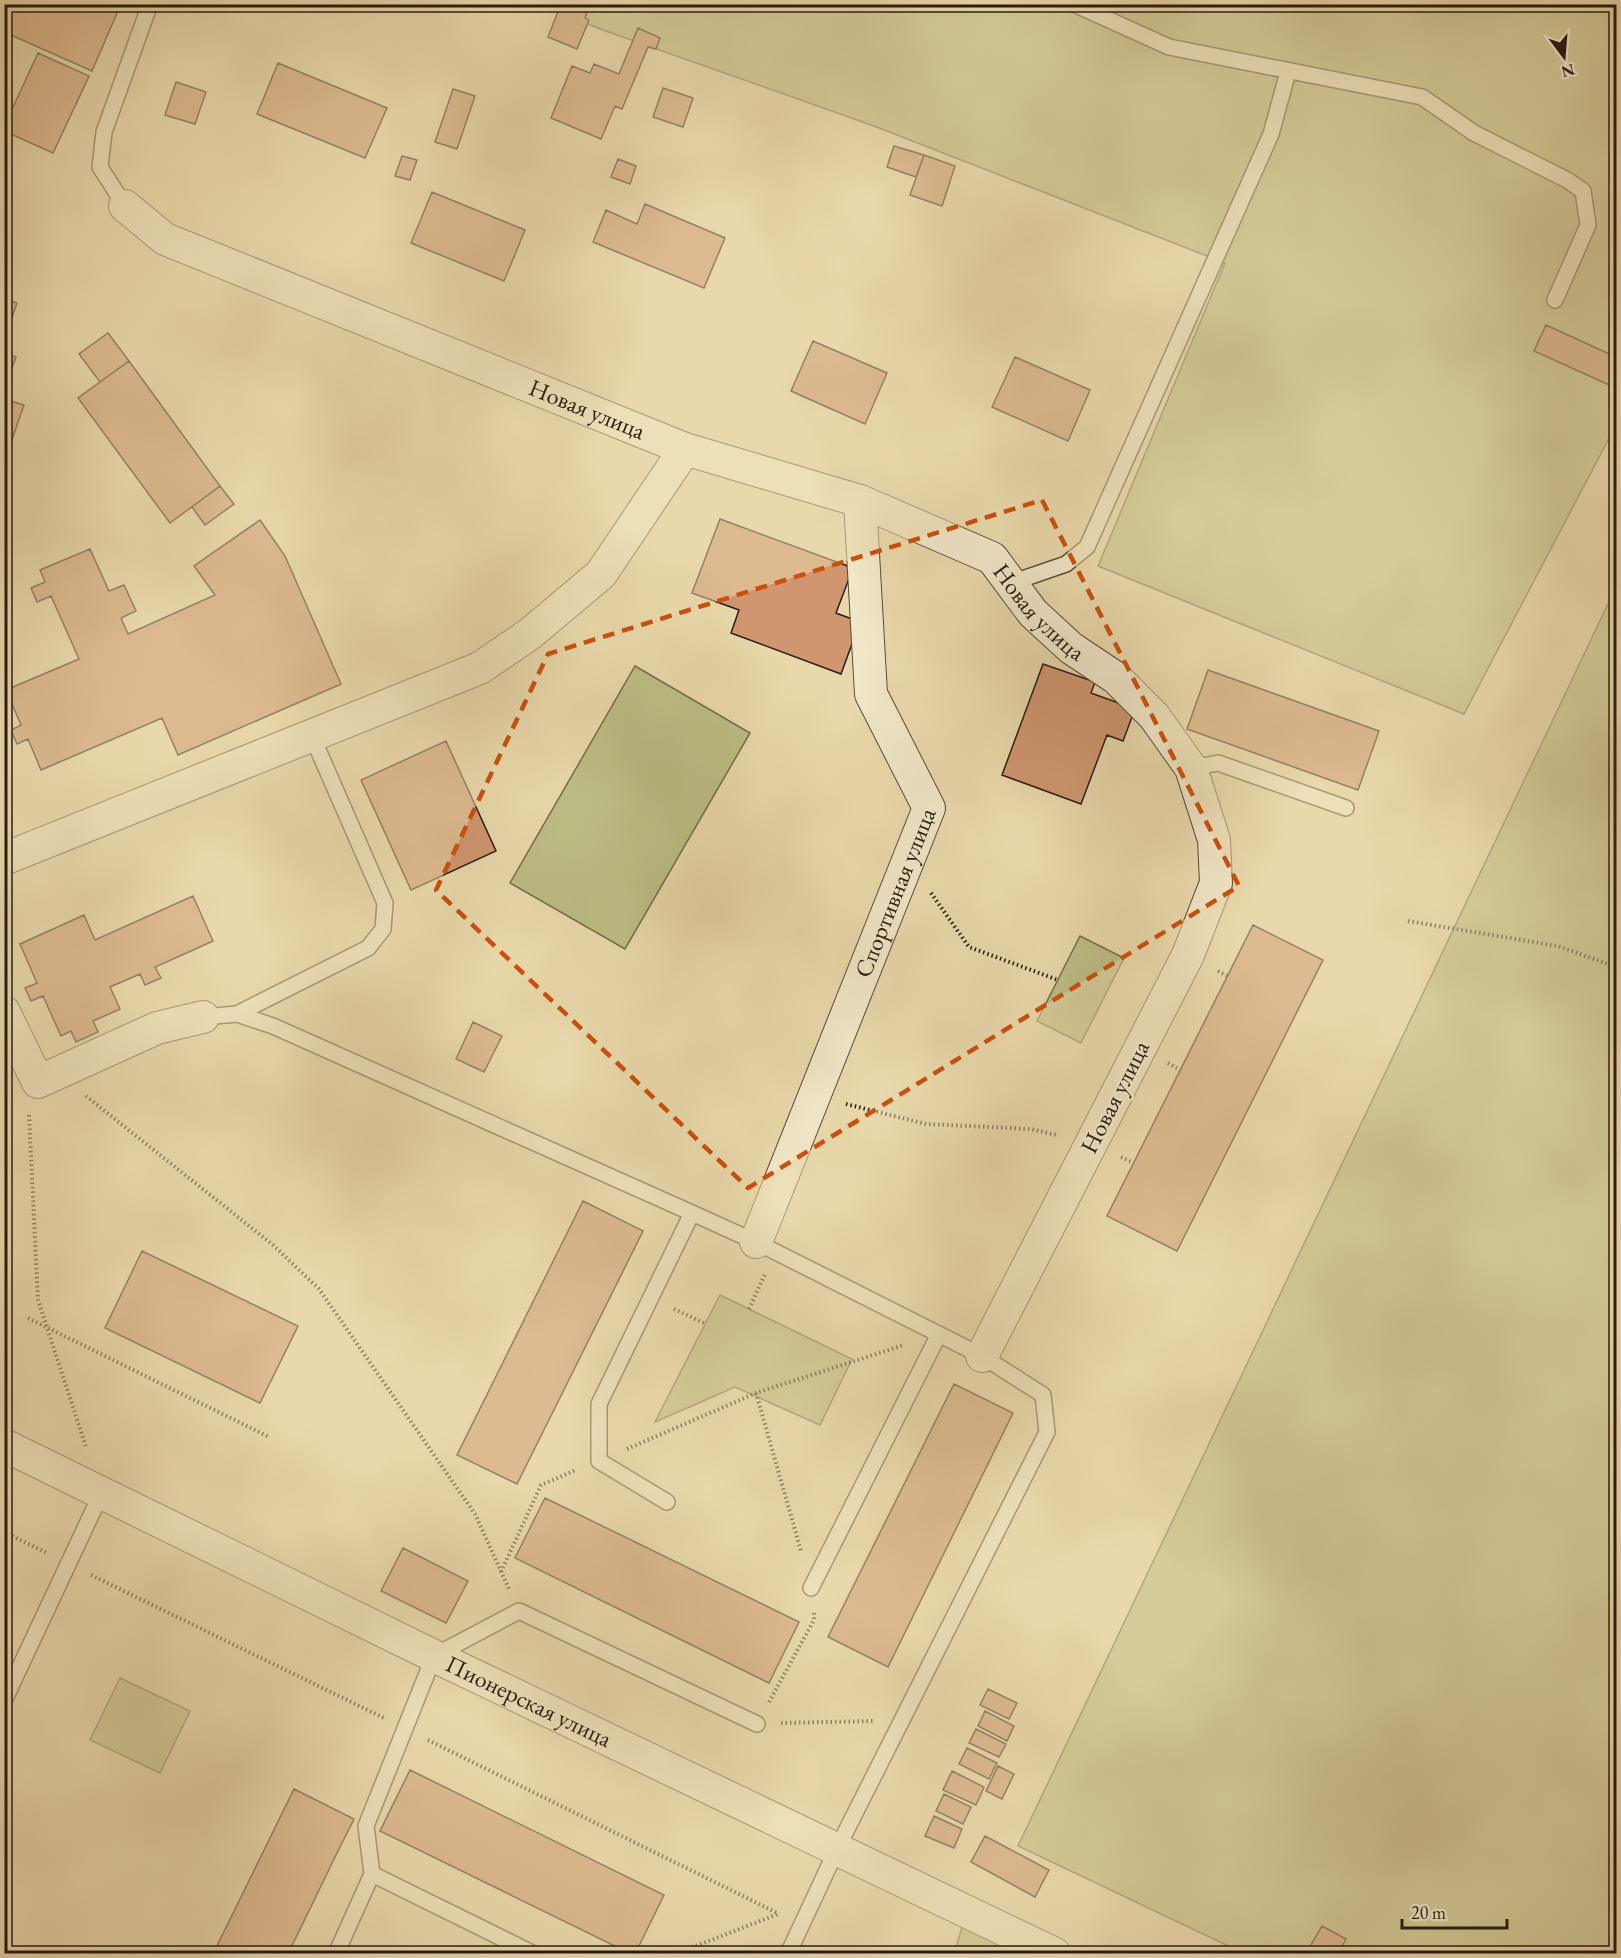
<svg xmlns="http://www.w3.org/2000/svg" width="1621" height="1958" viewBox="0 0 1621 1958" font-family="'EB Garamond',serif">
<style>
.green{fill:#bcbd84;stroke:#726c4b;stroke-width:1.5}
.building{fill:#cf966f;stroke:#281c12;stroke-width:1.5}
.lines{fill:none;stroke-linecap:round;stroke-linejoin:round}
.lane-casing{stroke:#584b38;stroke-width:18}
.street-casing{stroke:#584b38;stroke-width:34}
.path{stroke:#281c12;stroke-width:4;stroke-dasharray:1.5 3;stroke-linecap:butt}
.lane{stroke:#f1e6c8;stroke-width:15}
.street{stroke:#f1e6c8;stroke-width:32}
.marked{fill:none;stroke:#cb500d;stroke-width:4.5;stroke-dasharray:12 8;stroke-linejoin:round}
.labels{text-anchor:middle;stroke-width:5;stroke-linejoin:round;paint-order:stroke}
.street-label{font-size:24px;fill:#281c12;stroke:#f1e6c8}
</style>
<rect width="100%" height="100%" fill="#e9d8ab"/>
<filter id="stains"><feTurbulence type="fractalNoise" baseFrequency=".00333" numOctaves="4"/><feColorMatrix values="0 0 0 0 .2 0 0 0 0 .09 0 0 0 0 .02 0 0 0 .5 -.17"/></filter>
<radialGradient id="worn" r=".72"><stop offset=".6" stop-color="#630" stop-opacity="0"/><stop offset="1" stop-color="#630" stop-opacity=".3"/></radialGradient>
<path class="green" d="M541,5H1616V425L1464,714L1098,566L1225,263L874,126L603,30Z
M1616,587V1953H1243L1018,1846Z
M635,666L750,733L625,949L510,883Z
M1080,936L1124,958L1081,1043L1037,1021Z
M720,1295L852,1359L820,1425L735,1387L655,1422Z
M120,1678L190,1711L160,1773L90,1740Z
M963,1924L1031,1954H954Z"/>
<path class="building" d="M4,4H121L92,71L4,32Z
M561,4H590L585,18L589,20L577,49L548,37Z
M638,28L660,38L656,49L648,47L622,109L615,106L601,139L551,118L572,66L590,73L594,64L619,74Z
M38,53L89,76L53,153L4,131V127Z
M278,63L387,108L365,158L257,114Z
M176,82L206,92L195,124L165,115Z
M663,88L693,98L683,127L653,117Z
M453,89L475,96L457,149L435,142Z
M894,146L924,155L916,177L887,167Z
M924,155L955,166L942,206L910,195Z
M402,156L417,160L410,180L395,176Z
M618,159L636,166L630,184L611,177Z
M432,192L525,230L504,281L411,243Z
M645,204L725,238L704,288L593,242L606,210L637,224Z
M4,299L17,303L7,332L4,331Z
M1546,325L1616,357V388L1534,351Z
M108,333L129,361L100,382L79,354Z
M813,341L887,373L865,424L791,391Z
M4,353L16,357L4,390Z
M1015,357L1090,390L1068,441L992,407Z
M129,361L220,486L170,523L78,398Z
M4,399L24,405L4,463Z
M220,486L234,504L205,525L192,507Z
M720,519L853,568L836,613L860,622L841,674L731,633L739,610L692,593Z
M260,520L285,556L341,684L178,755L162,718L41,770L28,739L17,744L11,730L21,725L6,690L79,659L51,596L37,602L31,588L45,582L40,570L90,549L109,591L124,585L136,611L121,618L128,634L215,595L194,566Z
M1043,664L1095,682L1091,693L1135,709L1123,741L1107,735L1081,804L1002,775Z
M1208,670L1379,731L1358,790L1187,729Z
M446,741L496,851L411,890L361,780Z
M4,799L12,819L4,822Z
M193,896L213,941L155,967L161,978L145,985L140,974L110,987L120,1009L93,1021L98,1032L76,1042L71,1031L61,1036L43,996L31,1001L25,988L37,983L20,944L84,915L95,940Z
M1253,925L1323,960L1177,1251L1107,1216Z
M473,1022L502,1036L484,1072L456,1059Z
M583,1201L643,1231L517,1484L457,1455Z
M142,1251L298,1326L260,1403L105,1328Z
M954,1384L1013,1413L888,1667L828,1637Z
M545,1498L799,1622L769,1683L515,1558Z
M403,1548L468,1581L446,1623L381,1591Z
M988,1689L1017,1703L1009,1719L980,1705Z
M985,1711L1014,1726L1007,1741L978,1726Z
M976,1729L1006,1744L999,1757L969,1743Z
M967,1748L997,1763L989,1779L959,1764Z
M998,1766L1014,1774L1002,1799L986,1791Z
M410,1770L664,1895L635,1954H631L380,1831Z
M952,1771L984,1787L976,1805L943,1790Z
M294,1789L354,1819L336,1855L288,1954H213Z
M944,1794L971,1807L963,1824L936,1811Z
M934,1816L962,1829L954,1848L925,1836Z
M985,1836L1049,1870L1035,1897L971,1862Z
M1322,1926L1346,1939L1338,1954H1313L1308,1950Z"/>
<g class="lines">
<g class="lane-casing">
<path id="lane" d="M1074,4L1169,47L1422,97L1474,133L1567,180L1583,191L1588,225L1555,300
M125,206L100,167L104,132L150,4
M1011,583L1066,564L1087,547L1271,134L1288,72
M1191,768L1218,763L1346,808
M237,1014L368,948L383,929L385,903L312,736
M203,1017L237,1014L273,1026L692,1213L756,1242L982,1356L1043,1395L1047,1432L837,1849L788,1954
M667,1502L599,1461V1404L692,1213
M811,1588L939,1334
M4,1701L101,1494
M372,1874L534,1954
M336,1954L372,1874L366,1826L434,1656L519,1611L757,1724"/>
</g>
<g class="street-casing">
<g id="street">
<path id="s1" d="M125,206L165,239L685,449L860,501L992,558L1033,613L1071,648L1116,678L1154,716L1191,768L1214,840L1216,883L1188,955L982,1356"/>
<path d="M4,859L480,668L531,633L601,574L685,449"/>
<path d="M4,1012L38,1082L157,1028L203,1017"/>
<path id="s2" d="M756,1242L929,808L871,694L860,501"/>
<path id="s3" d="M4,1445L434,1656L1055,1954"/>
</g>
</g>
<path class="path" d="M931,893L969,947L1058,980
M1408,921L1558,946L1616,967
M1218,971L1227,976
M1168,1063L1180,1070
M86,1096L273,1245L319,1289L475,1514L509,1589
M846,1104L926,1124L1030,1129L1057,1135
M29,1115L38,1300L86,1447
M1121,1157L1134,1163
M674,1309L706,1324
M749,1309L765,1274
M28,1318L269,1437
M756,1393L801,1551
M627,1449L756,1393L904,1345
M4,1532L47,1553
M501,1572L541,1485L576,1470
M91,1575L384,1718
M769,1702L814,1620V1611
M781,1723L873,1721
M428,1740L779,1914
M675,1954L778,1914"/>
<use href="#lane" class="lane"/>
<use href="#street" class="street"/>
</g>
<path d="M0 0H1621V1958H0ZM1042,500L1239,886L748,1188L436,890L548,654Z" fill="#e9d8ab" fill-opacity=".55" fill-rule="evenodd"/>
<path class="marked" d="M1042,500L1239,886L748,1188L436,890L548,654Z"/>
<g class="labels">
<g class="street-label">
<text dy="8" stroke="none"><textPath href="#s1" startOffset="507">Новая улица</textPath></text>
<text dy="8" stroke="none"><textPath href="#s1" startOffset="1011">Новая улица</textPath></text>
<text dy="8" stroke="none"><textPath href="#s2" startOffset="376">Спортивная улица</textPath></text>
<text transform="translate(1115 1097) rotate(-63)" y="8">Новая улица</text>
<text dy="8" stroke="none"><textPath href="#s3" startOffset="584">Пионерская улица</textPath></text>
</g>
</g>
<rect width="1621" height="1958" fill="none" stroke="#e9d8ab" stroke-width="24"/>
<rect x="6" y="6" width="1609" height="1946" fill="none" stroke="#281c12" stroke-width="3"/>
<rect x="12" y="12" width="1597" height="1934" fill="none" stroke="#281c12" stroke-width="1.5"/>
<g transform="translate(1564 57) rotate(164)" stroke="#f1e6c8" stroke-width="4.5" paint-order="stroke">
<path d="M0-4.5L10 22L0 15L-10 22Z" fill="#281c12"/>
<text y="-9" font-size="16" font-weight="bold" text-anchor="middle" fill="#281c12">N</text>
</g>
<path d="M1402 1919v9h105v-9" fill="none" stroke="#281c12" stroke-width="3"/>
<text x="1411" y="1919" font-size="18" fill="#281c12" stroke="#f1e6c8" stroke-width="4.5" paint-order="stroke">20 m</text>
<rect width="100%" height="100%" filter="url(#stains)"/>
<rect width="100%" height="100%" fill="url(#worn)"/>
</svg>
